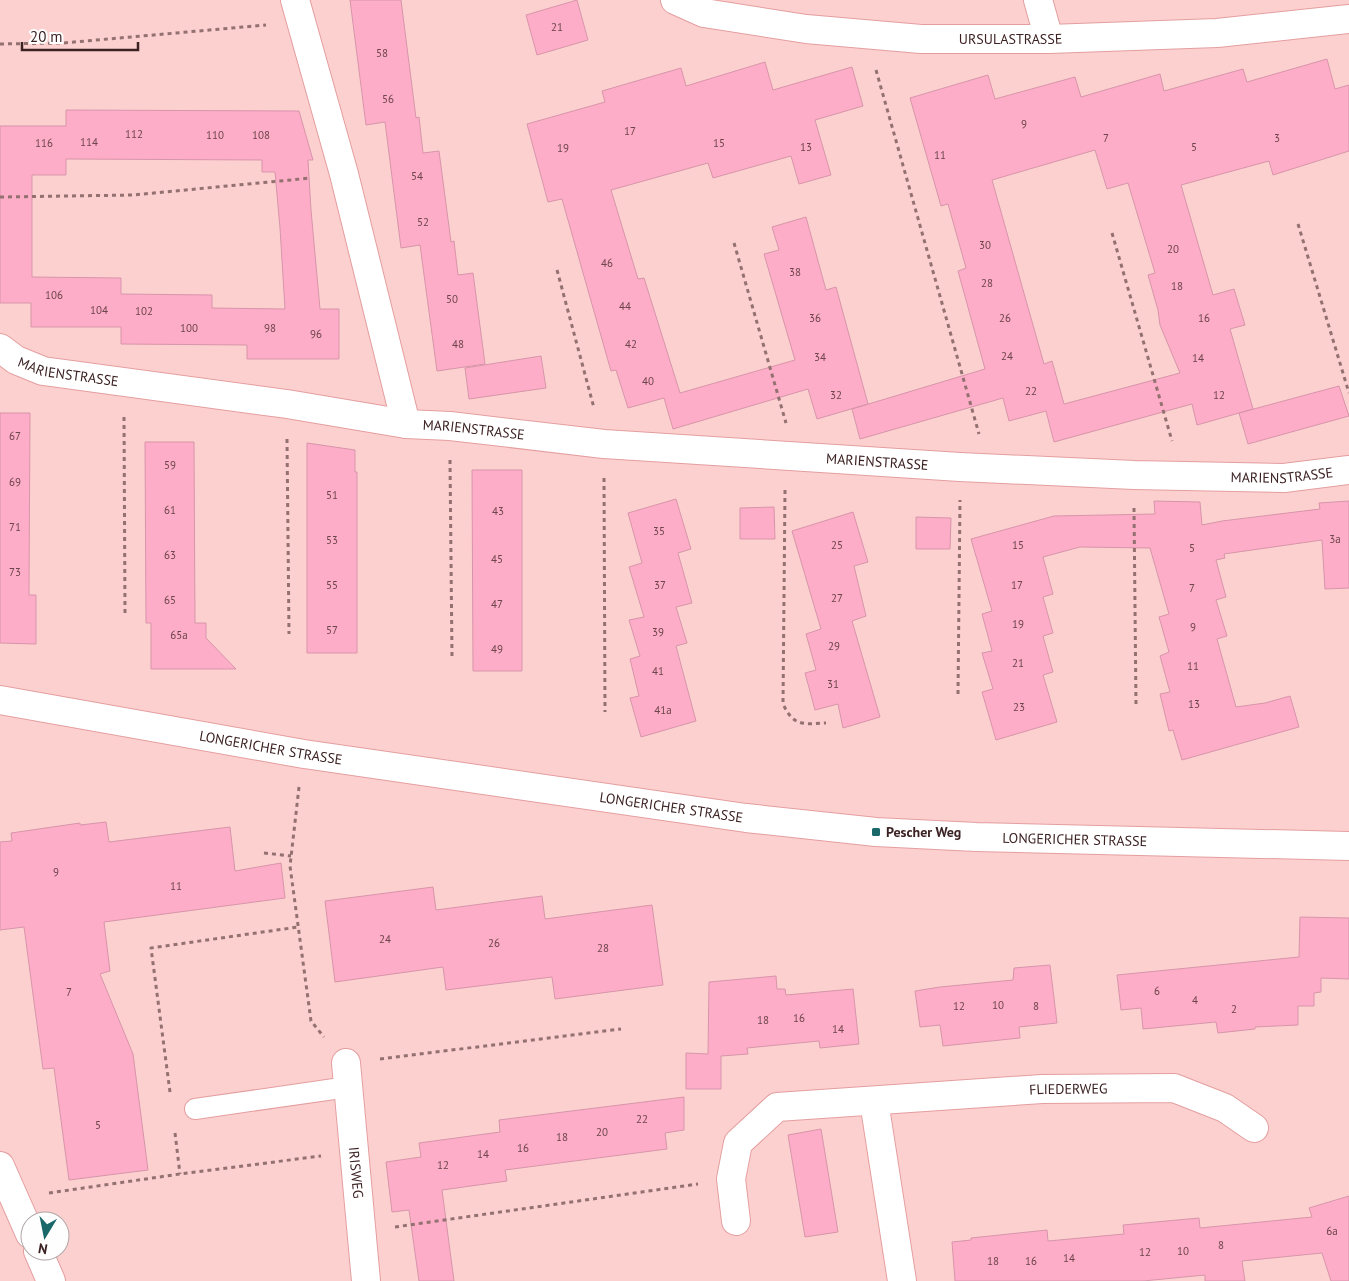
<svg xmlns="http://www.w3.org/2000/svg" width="1349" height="1281" viewBox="0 0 1349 1281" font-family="'PT Sans',sans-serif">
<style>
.building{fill:#fdadc7;stroke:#d795aa;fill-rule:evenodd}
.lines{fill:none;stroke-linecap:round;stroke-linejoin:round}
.lane-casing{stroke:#e49e9f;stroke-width:22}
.street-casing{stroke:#e49e9f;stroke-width:30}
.secondary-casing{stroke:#e49e9f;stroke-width:30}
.path{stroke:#947171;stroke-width:3;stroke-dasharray:4 4;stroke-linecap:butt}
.lane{stroke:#fff;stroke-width:20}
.street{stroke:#fff;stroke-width:28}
.secondary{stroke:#fff;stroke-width:28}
.poi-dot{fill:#1b686b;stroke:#fefefe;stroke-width:2}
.labels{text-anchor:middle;stroke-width:5;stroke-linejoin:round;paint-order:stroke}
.number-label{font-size:11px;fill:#6c444b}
.street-label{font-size:14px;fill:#3c2122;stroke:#fefefe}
.poi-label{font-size:14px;font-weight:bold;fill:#3c2122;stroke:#fefefe;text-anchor:start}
</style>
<rect width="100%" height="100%" fill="#fdd0d0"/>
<path class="building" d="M350,0H401L416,118L419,117L423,153L439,151L451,242L454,241L458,275L473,273L485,364L437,371L420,245L401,248L385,122L366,125Z
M577,0L588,40L537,55L526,15Z
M1327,59L1335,89L1349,85V151L1273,175L1269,161L1181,185L1213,295L1234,289L1245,325L1230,329L1253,409L1197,425L1192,404L1054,442L1046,411L1009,421L1003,398L860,439L852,409L985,369L958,271L966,268L948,204L941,206L910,98L988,75L995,99L1075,77L1081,97L1160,74L1164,91L1243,69L1247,82ZM1095,150L1107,189L1128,183L1155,273L1148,275L1158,310L1160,325L1180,373L1064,404L1052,361L1044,364L992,180Z
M765,62L773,90L852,67L863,106L815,120L831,175L799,184L791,156L713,178L708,163L611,190L638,279L644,278L680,393L795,360L764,254L779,250L772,227L806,217L826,290L836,287L868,404L817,419L808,389L673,429L664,398L628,408L616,370L611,371L562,199L548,202L527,124L605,102L602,91L681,68L686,86Z
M66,110L299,111L313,160H308L311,210L320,309H339V359H247V345L121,344V327H31V303H0V126H66ZM66,159L262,160V172H275L280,228L285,309L212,308V295L121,294V278L32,277V175H66Z
M541,356L546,388L469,399L465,368Z
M1339,386L1349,416L1248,444L1239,413Z
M0,413H30L29,595H36V644L0,643Z
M145,442H194L195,623H206V638L236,669H151V623H146Z
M307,443L355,450V472H357V653H307Z
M472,470H522V671H473Z
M676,499L691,549L678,553L692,603L676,607L687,643L676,646L696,721L641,737L630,698L639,696L630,659L640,656L629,620L644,617L629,567L642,563L628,513Z
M1154,501L1200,502L1202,525L1222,521L1320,509L1319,503L1349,501V588L1325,589L1322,540L1224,554L1225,558L1216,560L1226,597L1216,600L1227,636L1217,639L1236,707L1265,703L1290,696L1299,727L1182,760L1173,730L1169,731L1160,694L1170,692L1160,656L1169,652L1159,617L1169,614L1150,548L1080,547L1043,557L1053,594L1043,597L1053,633L1043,636L1053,672L1043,675L1057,722L996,740L982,692L993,689L982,653L992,651L982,614L992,611L971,539L1054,516L1155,514Z
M774,507L775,539H740V508Z
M853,512L868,562L854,566L866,616L852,621L880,717L843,728L838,704L815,710L805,673L816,670L806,634L821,629L792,531Z
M916,517L951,518L950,549H916Z
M106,822L109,842L230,827L235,871L281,863L285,898L104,922L110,971L100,974L133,1054L148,1170L69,1180L54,1068L43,1069L24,927L0,930V842L12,841L11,833L80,823V825Z
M433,887L436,910L542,896L545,919L652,905L663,985L555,999L552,977L446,990L443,967L335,982L325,901Z
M1300,917L1349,918V979L1321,978V992L1314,993V1006H1298V1025L1255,1027V1029L1218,1033L1216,1022L1143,1029L1141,1008L1121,1010L1117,975L1299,957Z
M1050,965L1057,1023L1019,1027L1020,1038L943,1046L940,1025L920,1027L915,991L940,987L1013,980L1014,968Z
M776,976L777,989H785L786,995L853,989L859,1044L820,1048L819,1041L747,1048L748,1054L721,1056V1089H686V1053L708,1054L709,982Z
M684,1097V1130L665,1133L667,1149L505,1170L507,1181L442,1190L454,1281H419L409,1210L392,1212L386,1162L421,1157L419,1143L500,1132L499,1120Z
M821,1129L838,1232L805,1237L788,1135Z
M1349,1196V1281H1331L1322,1253L1242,1261L1245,1281H1205V1275L1143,1281H955L952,1242L971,1240V1238L1047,1230L1048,1241L1124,1234L1123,1225L1199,1218L1200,1228L1312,1217L1309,1208Z"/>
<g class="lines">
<g class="lane-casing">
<path id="lane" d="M195,1109L348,1087"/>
</g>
<g class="street-casing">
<g id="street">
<path d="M295,0L344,174L406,424"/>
<path id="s1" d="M675,0L704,13L806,29L921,39H1049L1217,33L1349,19"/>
<path d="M1038,0L1049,39"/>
<path id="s2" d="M0,348L16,360L43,371L287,404L406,424L450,426L604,444L960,467L1134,475L1284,478L1349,470"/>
<path id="s3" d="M346,1063L366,1281"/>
<path d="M874,1101L902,1281"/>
<path d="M0,1166L30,1234"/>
<path id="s4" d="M736,1221L731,1179L738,1143L777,1107L1042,1089L1174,1088L1225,1108L1254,1128"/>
<path d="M38,1251L51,1281"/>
</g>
</g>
<g class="secondary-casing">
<g id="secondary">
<path id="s5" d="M0,700L304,754L746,818L876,832L976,837L1349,846"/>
</g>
</g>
<path class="path" d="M0,44L63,43L266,25
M876,70L979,434
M0,197L133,195L311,178
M1298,224L1349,393
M1112,233L1172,441
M734,243L786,423
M557,270L594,408
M124,417L125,614
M287,439L289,634
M450,460L452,657
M604,478L605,712
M785,490L783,704C794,727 803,724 826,723
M1134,508L1136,705
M958,694L960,500
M299,787L290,866L311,1021L324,1037
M264,853L291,856
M380,1059L621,1029
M170,1092L151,948L298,927
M175,1133L180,1174
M49,1193L180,1174L321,1156
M395,1227L698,1184"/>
<use href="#lane" class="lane"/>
<use href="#street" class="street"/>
<use href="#secondary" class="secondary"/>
</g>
<rect class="poi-dot" x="871" y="827" width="10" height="10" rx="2.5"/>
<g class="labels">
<g class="number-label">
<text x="557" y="31">21</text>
<text x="382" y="57">58</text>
<text x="388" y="103">56</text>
<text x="1024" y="128">9</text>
<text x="630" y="135">17</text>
<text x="134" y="138">112</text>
<text x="215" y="139">110</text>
<text x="261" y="139">108</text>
<text x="1106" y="142">7</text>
<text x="1277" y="142">3</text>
<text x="89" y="146">114</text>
<text x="44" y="147">116</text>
<text x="719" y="147">15</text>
<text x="806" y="151">13</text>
<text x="1194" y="151">5</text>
<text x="563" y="152">19</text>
<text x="940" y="159">11</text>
<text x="417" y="180">54</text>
<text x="423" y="226">52</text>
<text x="985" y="249">30</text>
<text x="1173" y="253">20</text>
<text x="607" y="267">46</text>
<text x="795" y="276">38</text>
<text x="987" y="287">28</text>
<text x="1177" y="290">18</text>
<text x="54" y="299">106</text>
<text x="452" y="303">50</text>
<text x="625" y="310">44</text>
<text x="99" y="314">104</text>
<text x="144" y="315">102</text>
<text x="815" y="322">36</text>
<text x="1005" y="322">26</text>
<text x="1204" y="322">16</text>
<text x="189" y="332">100</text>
<text x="270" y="332">98</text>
<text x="316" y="338">96</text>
<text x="458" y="348">48</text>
<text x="631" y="348">42</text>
<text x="1007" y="360">24</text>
<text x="820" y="361">34</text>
<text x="1198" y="362">14</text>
<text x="648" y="385">40</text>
<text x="1031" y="395">22</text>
<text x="836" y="399">32</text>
<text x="1219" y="399">12</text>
<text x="15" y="440">67</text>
<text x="170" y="469">59</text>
<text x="15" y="486">69</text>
<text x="332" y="499">51</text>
<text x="170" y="514">61</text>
<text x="498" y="515">43</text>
<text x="15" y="531">71</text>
<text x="659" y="535">35</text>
<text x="1335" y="543">3a</text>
<text x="332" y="544">53</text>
<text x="837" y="549">25</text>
<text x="1018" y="549">15</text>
<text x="1192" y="552">5</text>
<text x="170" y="559">63</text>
<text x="497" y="563">45</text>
<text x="15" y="576">73</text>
<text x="332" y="589">55</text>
<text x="660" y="589">37</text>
<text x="1017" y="589">17</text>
<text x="1192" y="592">7</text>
<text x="837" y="602">27</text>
<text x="170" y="604">65</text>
<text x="497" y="608">47</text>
<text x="1018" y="628">19</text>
<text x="1193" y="631">9</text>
<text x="332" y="634">57</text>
<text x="658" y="636">39</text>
<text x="179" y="639">65a</text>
<text x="834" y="650">29</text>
<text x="497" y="653">49</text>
<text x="1018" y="667">21</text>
<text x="1193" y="670">11</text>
<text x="658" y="675">41</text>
<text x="833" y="688">31</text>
<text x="1194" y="708">13</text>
<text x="1019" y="711">23</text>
<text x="663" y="714">41a</text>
<text x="56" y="876">9</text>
<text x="176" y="890">11</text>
<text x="385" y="943">24</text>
<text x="494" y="947">26</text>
<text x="603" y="952">28</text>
<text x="1157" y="995">6</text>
<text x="69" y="996">7</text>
<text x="1195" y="1004">4</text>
<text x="998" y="1009">10</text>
<text x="959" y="1010">12</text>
<text x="1036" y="1010">8</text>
<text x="1234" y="1013">2</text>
<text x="799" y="1022">16</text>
<text x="763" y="1024">18</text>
<text x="838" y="1033">14</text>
<text x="642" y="1123">22</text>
<text x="98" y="1129">5</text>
<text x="602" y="1136">20</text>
<text x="562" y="1141">18</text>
<text x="523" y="1152">16</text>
<text x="483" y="1158">14</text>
<text x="443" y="1169">12</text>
<text x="1332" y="1235">6a</text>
<text x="1221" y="1249">8</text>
<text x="1183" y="1255">10</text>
<text x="1145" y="1256">12</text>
<text x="1069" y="1262">14</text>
<text x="993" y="1265">18</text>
<text x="1031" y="1265">16</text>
</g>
<g class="street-label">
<text dy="5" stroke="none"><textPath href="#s1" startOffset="340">URSULASTRASSE</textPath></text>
<text dy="5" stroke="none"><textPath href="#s2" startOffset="74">MARIENSTRASSE</textPath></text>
<text dy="5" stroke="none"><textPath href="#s2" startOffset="484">MARIENSTRASSE</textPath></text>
<text dy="5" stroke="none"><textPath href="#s2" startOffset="889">MARIENSTRASSE</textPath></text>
<text dy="5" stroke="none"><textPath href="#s2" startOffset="1294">MARIENSTRASSE</textPath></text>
<text dy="5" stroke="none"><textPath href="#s5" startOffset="275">LONGERICHER STRASSE</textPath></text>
<text dy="5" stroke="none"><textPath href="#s5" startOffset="680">LONGERICHER STRASSE</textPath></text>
<text dy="5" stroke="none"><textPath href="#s5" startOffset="1085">LONGERICHER STRASSE</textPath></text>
<text dy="5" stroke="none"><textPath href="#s4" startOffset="424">FLIEDERWEG</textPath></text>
<text dy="5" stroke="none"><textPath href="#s3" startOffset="110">IRISWEG</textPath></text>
</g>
<g class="poi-label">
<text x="886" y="837">Pescher Weg</text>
</g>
</g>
<g transform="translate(45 1236) rotate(190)"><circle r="24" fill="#fefefe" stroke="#b0a6a6"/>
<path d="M0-4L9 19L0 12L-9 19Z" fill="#1b686b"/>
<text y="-8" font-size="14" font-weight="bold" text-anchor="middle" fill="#3c2122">N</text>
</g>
<path d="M22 42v8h116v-8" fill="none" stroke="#3c2122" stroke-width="2.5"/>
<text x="30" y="42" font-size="15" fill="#3c2122" stroke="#fefefe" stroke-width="4" paint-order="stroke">20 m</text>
</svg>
